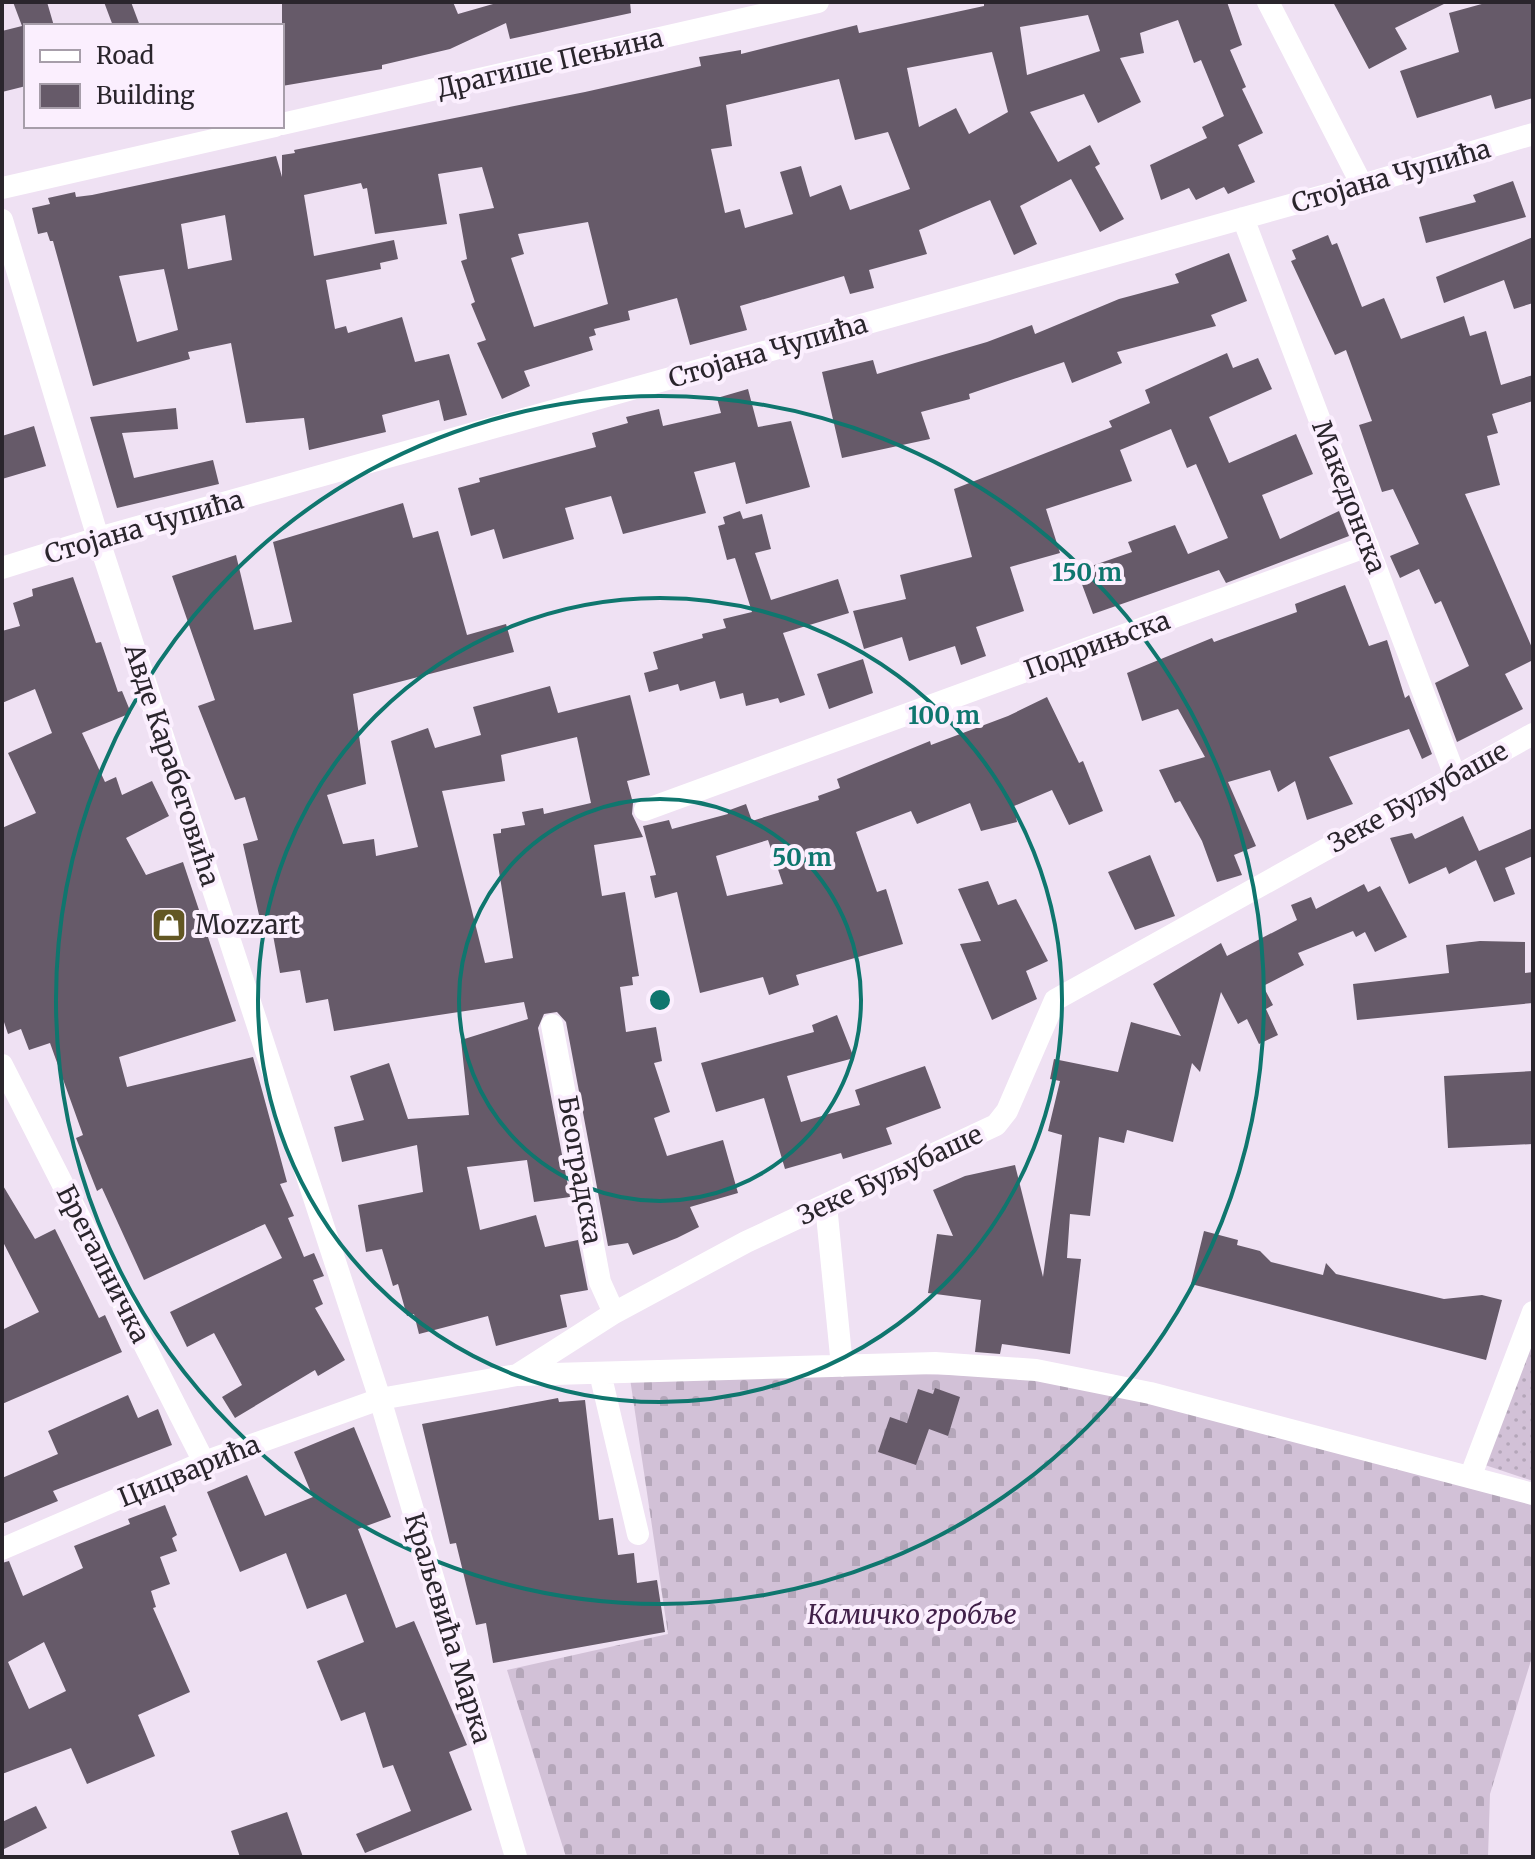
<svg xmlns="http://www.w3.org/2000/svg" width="1535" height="1859" viewBox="0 0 1535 1859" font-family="Merriweather,serif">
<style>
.grass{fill:url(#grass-dots)}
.cemetery{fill:url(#cemetery-stones)}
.building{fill:#665a69;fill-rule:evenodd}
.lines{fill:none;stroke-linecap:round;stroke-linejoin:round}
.street{stroke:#fff;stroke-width:22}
.ring{fill:none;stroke:#0f766e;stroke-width:4}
.labels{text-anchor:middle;stroke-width:8;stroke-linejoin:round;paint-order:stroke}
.street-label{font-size:26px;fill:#2a252c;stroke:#fbeffe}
.poi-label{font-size:26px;fill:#2a252c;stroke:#fbeffe;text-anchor:start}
.park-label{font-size:26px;font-style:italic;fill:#412049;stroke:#fbeffe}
.centre{fill:#0f766e;stroke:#fbeffe;stroke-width:4}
.ring-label{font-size:24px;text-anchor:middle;font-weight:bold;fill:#0f766e;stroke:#fbeffe;stroke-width:8;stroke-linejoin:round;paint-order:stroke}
</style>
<defs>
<pattern id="grass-dots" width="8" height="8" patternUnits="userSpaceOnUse" patternTransform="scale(2)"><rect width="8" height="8" fill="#d2c1d7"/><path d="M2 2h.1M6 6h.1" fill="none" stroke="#b4a6b9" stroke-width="1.8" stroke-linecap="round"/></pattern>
<pattern id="cemetery-stones" width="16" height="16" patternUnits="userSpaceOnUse" patternTransform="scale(2)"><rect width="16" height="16" fill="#d2c1d7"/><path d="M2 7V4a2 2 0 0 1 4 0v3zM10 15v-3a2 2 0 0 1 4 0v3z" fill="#b4a6b9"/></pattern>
</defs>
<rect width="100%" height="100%" fill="#efe1f3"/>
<path class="grass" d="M1533,1312V1481L1476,1462Z"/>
<path class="cemetery" d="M628,1365L1022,1377L1147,1389L1533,1499V1654L1490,1794L1488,1857H566L507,1670L668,1634Z"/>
<path class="building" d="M13,2H47L54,26H26V86L2,92V31L22,26Z
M104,2H131L140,26H113Z
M282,2H453L458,14L500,2H630L631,13L510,39L506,23L450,49L382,65V69L282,86Z
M984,2H1227L1242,45L1230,50L1246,87L1242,89L1263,133L1238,145L1255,182L1228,194L1224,187L1196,200L1189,188L1161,200L1150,165L1207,138L1202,127L1224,116L1201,60L1194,63L1178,20L1140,33L1144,53L1120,58L1141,102L1098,123L1084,94L1030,112L1058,162L1090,145L1100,164L1095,167L1124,219L1100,232L1071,179L1020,206L1037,244L1014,255L990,200L919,230L927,254L869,270L874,288L850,294L844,276L740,306L747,330L690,345L677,298L628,311L630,320L594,329L596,335L589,337L593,350L524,371L530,386L502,399L477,343L486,340L471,304L475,302L461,261L467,259L459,214L494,208L482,167L438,174L447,224L375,234L367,188L363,189L361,183L304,195L314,256L394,240L398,259L380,263L381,269L326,280L335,329L346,326L348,333L402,317L415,362L449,354L467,415L444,421L439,400L382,415L386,432L309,450L304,418L246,423L231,343L188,352L190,359L93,386L53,241H50L47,232L38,234L32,208L50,204L48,198L75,192L76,197L92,195L276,156L282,177V155L295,153L294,150L585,92L701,66L699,57L741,50V54L857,25L859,33L984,6ZM1088,15L1100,51L1027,75L1020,27ZM992,52L1008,112L969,134L956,108L919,127L907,68ZM839,79L855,140L888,132L910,189L850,210L841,185L810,197L801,166L780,172L793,214L745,228L740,209L725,213L711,149L732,146L726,105ZM225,215L232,260L188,269L181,224ZM588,222L608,304L534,327L511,258L524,254L518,234ZM164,269L178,330L137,342L119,276Z
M1333,2H1448L1395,28L1407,49L1369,69Z
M1489,2H1533V98L1495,109L1491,95L1417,118L1400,71L1459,52L1449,13Z
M1513,181L1526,217L1426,243L1419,217L1476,202L1473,195Z
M1328,235L1332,245L1337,243L1362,307L1384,298L1401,339L1464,316L1470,336L1486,331L1501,385L1533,375V401L1492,414L1498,433L1487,436L1500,485L1465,494L1533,650V660L1505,674L1523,709L1457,742L1435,683L1469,666L1441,601L1435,604L1419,569L1400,578L1390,556L1419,544L1393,489L1382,492L1359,425L1372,421L1346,350L1335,355L1291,261L1296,259L1292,250Z
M1533,237V303L1514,309L1504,280L1444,303L1436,277Z
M1229,253L1247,301L1211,315L1216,326L1117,352L1122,363L1072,383L1064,362L969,394L970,399L921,412L930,439L842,458L822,372L873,360L877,374L987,342L1032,325L1035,334L1119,299L1179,283L1175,274Z
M1227,353L1233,368L1258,358L1272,389L1209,417L1229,463L1296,434L1313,474L1262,495L1280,539L1339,511L1349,536L1226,583L1219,570L1093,614L1077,571L1132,552L1128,542L1175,525L1188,554L1228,538L1196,464L1187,468L1171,429L1120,450L1132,481L1046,509L1060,553L1010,567L1024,611L976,627L986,656L961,665L955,646L909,661L902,637L864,649L853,611L906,599L900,575L972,557L954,489L1112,427L1109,421L1150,403L1145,390Z
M748,389L758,427L791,421L810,487L746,504L735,462L694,472L706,513L623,534L611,496L565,508L574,539L503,559L494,529L471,536L458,488L480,482L479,478L596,447L592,433L628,423L626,417L659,409L663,426L721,413L717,398Z
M176,408L178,429L122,433L134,478L213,460L219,484L117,508L90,417Z
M34,426L46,466L2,479V436Z
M403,503L413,538L438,531L467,635L506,624L514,652L353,694L366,784L327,795L343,844L374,839L376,856L418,847L391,741L428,728L435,748L481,735L473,707L550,686L558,713L630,695L650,775L627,781L633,803L632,814L643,837L594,845L602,896L625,892L639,976L632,977L633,985L620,987L626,1032L656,1027L662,1061L654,1063L670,1112L654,1118L667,1156L723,1140L738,1193L690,1207L699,1227L677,1238L633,1255L628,1243L608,1246L566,1022L557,1012L544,1014L538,1028L570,1197L534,1202L527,1160L467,1167L480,1230L536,1215L545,1247L578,1240L588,1290L560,1295L567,1327L496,1346L488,1316L419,1334L414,1314L407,1316L398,1284L393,1286L382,1249L366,1252L358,1205L423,1192L417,1145L342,1162L334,1127L364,1120L350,1076L389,1063L408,1119L469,1115L461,1040L528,1019L524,1002L334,1031L328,999L306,1003L300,970L280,973L273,935L264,937L243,844L258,840L245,797L235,800L198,706L215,700L172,576L236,555L254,630L292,622L273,542ZM577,737L591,803L544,814L543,808L522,812L525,825L501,829V833L493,834L513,958L485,963L442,791L505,781L501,755Z
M740,511L743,519L762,514L771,549L755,553L771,600L838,579L849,613L783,633L805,695L780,703L778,698L746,706L743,693L720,699L715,681L680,691L678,684L649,692L644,673L658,669L653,652L703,638L702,634L726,628L723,619L752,612L735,558L727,560L718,526L725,524L723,517Z
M73,577L96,643L101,642L118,692L122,691L131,713L82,733L105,782L116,777L122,795L152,781L169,816L126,838L146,875L183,862L236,1021L119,1057L127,1087L253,1057L287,1182L280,1184L294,1216L288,1218L304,1257L314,1253L324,1276L313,1280L323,1304L315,1308L345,1360L318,1376L315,1370L235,1418L222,1397L242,1385L214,1333L187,1347L170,1312L282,1258L265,1224L144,1280L102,1188L97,1191L76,1138L83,1135L50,1043L29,1050L21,1029L8,1034L2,1016V828L36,813L8,753L52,733L35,689L2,703V631L20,626L13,603L33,596L32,589Z
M1345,585L1369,646L1387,640L1405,698L1409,695L1432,754L1422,759L1409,729L1329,757L1353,804L1307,820L1295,781L1278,792L1270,770L1228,782L1256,846L1234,855L1242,875L1217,882L1202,841L1180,801L1175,803L1159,770L1205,757L1178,709L1142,721L1127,673L1212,638L1214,642L1297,612L1295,604Z
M863,659L873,693L829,709L817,674Z
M1047,697L1079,763L1083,761L1103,811L1069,825L1052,790L1014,806L1017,822L981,831L970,803L917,824L911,811L856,832L877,892L886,889L903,944L796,975L799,985L769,995L763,977L700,993L677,892L655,898L650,876L656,875L643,826L669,820L672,829L728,814L727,811L746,804L752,821L819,800L818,796L840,788L837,779L930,741L931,745L1008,716ZM768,840L783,884L727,896L716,856Z
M1463,816L1479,851L1533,828V856L1505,868L1515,894L1494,902L1476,860L1449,874L1446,867L1409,884L1390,838L1412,833L1415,839Z
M1150,855L1175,916L1135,930L1108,872Z
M988,881L998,905L1016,899L1048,961L1026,971L1037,999L992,1020L960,944L981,941L958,889Z
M1364,884L1368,892L1380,886L1407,937L1375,952L1365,932L1356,937L1353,931L1298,953L1304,965L1263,986L1273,1005L1266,1009L1278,1035L1259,1044L1247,1019L1238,1024L1221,992L1200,1072L1192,1063L1173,1142L1127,1130L1124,1143L1099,1137L1090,1216L1070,1214L1067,1258L1081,1259L1070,1354L1002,1344L1000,1354L975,1352L981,1300L928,1293L937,1234L953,1236L933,1190L965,1176L1015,1165L1043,1277L1062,1135L1048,1131L1060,1081L1050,1079L1054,1059L1118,1072L1131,1022L1181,1036L1153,984L1221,943L1227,956L1297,920L1291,905L1311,897L1316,909Z
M1480,941L1525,942V973L1533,972V1003L1357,1020L1353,984L1449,973L1446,945Z
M837,1015L854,1058L787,1076L801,1122L860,1105L855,1090L925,1066L941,1108L886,1128L892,1144L843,1159L841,1153L785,1169L764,1098L716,1112L701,1063L814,1032L812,1025Z
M1533,1071V1144L1448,1148L1444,1076Z
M2,1184L35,1239L55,1229L99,1318L105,1315L122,1352L2,1404V1330L39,1312L2,1240Z
M1204,1231L1238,1240L1237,1245L1260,1251L1271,1262L1323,1275L1326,1263L1336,1274L1444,1299L1482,1295L1502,1300L1486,1360L1191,1284Z
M935,1388L960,1397L948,1436L929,1429L916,1465L878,1452L890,1417L907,1423L918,1389L933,1394Z
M128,1395L138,1418L158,1409L172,1445L53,1491L58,1501L2,1524V1478L58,1454L48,1431Z
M558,1398L559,1402L585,1400L599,1520L613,1518L618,1555L634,1553L637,1583L657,1580L665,1632L493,1663L486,1623L476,1625L456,1543L450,1544L422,1424Z
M354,1427L391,1517L358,1529L396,1628L414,1621L467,1745L449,1752L472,1810L365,1853L356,1834L411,1811L393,1765L383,1768L365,1712L341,1721L317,1661L364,1642L346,1594L307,1609L286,1553L240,1572L207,1492L247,1475L265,1516L313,1497L294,1452Z
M165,1505L177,1535L172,1538L177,1551L160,1557L170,1584L151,1591L156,1607L153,1608L190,1692L138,1715L155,1756L87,1784L71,1748L2,1774V1563L9,1561L23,1596L83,1568L74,1546L130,1524L128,1519ZM44,1642L66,1691L29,1709L8,1662Z
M36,1806L47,1828L2,1850V1822Z
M287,1812L303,1857H240L231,1831Z"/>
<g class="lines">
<path class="street" d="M1268,2L1362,185
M282,124L818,2
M2,188L275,126
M1243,218L1455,776
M2,220L98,538L380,1399L516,1857
M2,568L98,538L1362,185L1533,134
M645,810L1368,546
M552,1025L600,1282L614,1313
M2,1065L204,1462
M826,1205L842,1366
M600,1373L638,1534
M518,1375L935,1363L1036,1370L1150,1393L1533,1494
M1471,1475L1533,1312
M2,1549L204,1462L380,1399L517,1375L614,1313L746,1242L996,1125L1007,1111L1055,1000L1533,734"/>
</g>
<g class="ring">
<circle cx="660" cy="1000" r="201"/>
<circle cx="660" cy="1000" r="402"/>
<circle cx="660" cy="1000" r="604"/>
</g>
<defs>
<g id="shop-square" transform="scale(1.8)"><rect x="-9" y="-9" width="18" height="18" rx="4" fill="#625723" stroke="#fbeffe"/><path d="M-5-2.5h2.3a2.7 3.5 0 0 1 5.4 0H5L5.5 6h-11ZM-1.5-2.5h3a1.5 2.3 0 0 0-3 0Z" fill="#fff"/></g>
</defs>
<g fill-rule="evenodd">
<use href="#shop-square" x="169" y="925"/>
</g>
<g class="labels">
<g class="street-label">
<text transform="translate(550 63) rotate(-13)" y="9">Драгише Пењина</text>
<text transform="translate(1391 176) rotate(-16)" y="9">Стојана Чупића</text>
<text transform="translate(768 351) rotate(-16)" y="9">Стојана Чупића</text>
<text transform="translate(1349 497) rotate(69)" y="9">Македонска</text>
<text transform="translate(144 527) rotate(-16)" y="9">Стојана Чупића</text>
<text transform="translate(1097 645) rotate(-20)" y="9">Подрињска</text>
<text transform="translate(172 765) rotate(72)" y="9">Авде Карабеговића</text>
<text transform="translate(1418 797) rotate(-29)" y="9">Зеке Буљубаше</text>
<text transform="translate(580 1170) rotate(80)" y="9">Београдска</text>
<text transform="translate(890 1175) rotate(-25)" y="9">Зеке Буљубаше</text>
<text transform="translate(103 1264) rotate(63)" y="9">Брегалничка</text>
<text transform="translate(189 1471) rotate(-22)" y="9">Цицварића</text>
<text transform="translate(448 1628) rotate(73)" y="9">Краљевића Марка</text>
</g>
<g class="poi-label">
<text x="195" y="934">Mozzart</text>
</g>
<g class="park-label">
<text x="912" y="1624">Камичко гробље</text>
</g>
</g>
<circle cx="660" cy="1000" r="12" class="centre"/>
<g class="ring-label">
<text x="1087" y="581">150 m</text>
<text x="944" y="724">100 m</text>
<text x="802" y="866">50 m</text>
</g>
<rect width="1535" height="1859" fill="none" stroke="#2a252c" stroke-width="8"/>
<rect x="24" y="24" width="260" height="104" fill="#fbeffe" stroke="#a79eaa" stroke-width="2"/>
<rect x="40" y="50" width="40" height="12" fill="#ffffff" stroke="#a79eaa" stroke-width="2"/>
<text x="96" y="64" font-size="24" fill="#2a252c">Road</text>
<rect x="40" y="84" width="40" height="24" fill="#665a69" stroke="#a79eaa" stroke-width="2"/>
<text x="96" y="104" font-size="24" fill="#2a252c">Building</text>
</svg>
